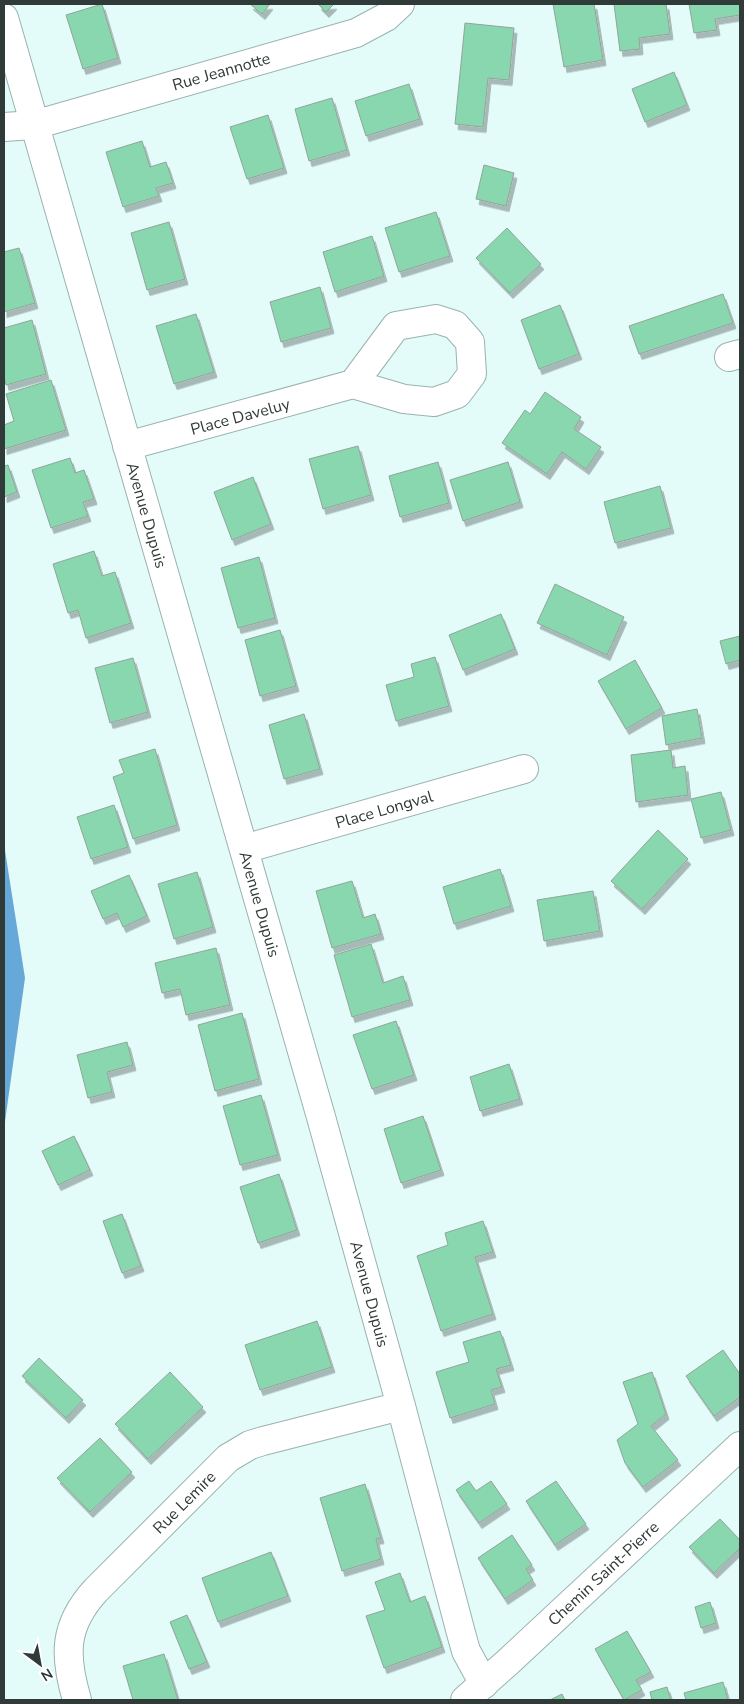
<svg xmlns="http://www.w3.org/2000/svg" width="744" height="1704" viewBox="0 0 744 1704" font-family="'Nunito Sans',sans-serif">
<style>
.water{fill:#66a9d8}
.building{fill:#89d7af;stroke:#91a499;filter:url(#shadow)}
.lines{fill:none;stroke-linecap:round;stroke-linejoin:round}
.minor-casing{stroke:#9ab2af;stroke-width:30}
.tertiary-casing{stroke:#9ab2af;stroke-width:30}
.minor{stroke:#fff;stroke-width:28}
.tertiary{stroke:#fff;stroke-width:28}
.labels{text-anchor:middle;stroke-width:5;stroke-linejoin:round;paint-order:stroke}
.street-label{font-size:16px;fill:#303a38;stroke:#fff}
</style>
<defs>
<filter id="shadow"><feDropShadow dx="3" dy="5.5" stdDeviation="0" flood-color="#0004"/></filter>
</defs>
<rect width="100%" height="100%" fill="#e3fcf9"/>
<path class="water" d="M4,844L25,978L4,1129Z"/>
<path class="building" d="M102,4L118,58L83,69L66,15Z
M250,4H270L262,14Z
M318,4H334L326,12Z
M553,4H594L603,60L564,67Z
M614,4H666L670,34L639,38L640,49L620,51Z
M689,4H740V15L715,19L717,30L694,33Z
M465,23L514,28L509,80L488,78L483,127L455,124Z
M674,72L687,105L645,122L632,89Z
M409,84L420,119L366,136L355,101Z
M332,98L347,150L309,161L295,109Z
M268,115L284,168L247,179L230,127Z
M142,141L150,167L166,162L173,183L156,188L159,196L123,207L106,152Z
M484,165L514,173L506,206L476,199Z
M436,212L450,256L399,272L385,228Z
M169,222L185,279L147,290L131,233Z
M507,228L541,264L510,293L476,258Z
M372,236L384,276L335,292L323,252Z
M19,248L35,303L4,312V252Z
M320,287L331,328L281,342L270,302Z
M723,294L733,323L639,354L629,326Z
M560,305L579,354L539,369L521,320Z
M196,314L214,372L174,384L156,326Z
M32,320L46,374L6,385L4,376V328Z
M51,380L66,430L4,449V425L14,421L6,394Z
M545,392L581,417L574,429L601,447L586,469L562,452L547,474L502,443L525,410L530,414Z
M358,446L371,495L323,509L309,459Z
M70,458L75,473L84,470L94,499L83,502L88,516L51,528L32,470Z
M438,462L449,503L400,517L389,476Z
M508,462L520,502L463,521L450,480Z
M8,465L17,492L4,497V466Z
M253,477L271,524L232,540L214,492Z
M660,486L671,528L615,543L604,502Z
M94,551L102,576L115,572L131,623L86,638L78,610L68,613L53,564Z
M259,557L275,618L238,628L221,568Z
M555,584L624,617L607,655L537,623Z
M501,614L515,649L463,670L449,635Z
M280,630L296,686L260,696L245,640Z
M740,636V660L726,664L720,641Z
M435,657L449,706L396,721L386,685L414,677L411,664Z
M133,658L148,712L110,723L95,668Z
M635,660L662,708L626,729L598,681Z
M697,709L702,738L666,745L662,716Z
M304,714L320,769L284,779L269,725Z
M155,749L177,825L133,839L113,777L124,773L119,760Z
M671,750L673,768L685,766L688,795L636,802L631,755Z
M721,792L731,830L701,838L691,799Z
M114,805L128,847L91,859L77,817Z
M658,830L688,859L642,909L611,881Z
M500,869L511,906L454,924L443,887Z
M197,872L213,927L174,939L158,884Z
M129,875L147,916L123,927L117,913L103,919L91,891Z
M352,881L363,918L375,914L381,934L332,948L316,891Z
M593,891L600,931L544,941L537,900Z
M371,944L383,983L403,976L410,1000L352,1017L334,955Z
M216,948L230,1005L186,1015L180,989L162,993L155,963Z
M242,1013L259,1079L215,1091L198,1025Z
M396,1021L414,1075L372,1089L353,1035Z
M127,1042L133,1065L107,1072L112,1092L88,1098L77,1055Z
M509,1064L520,1099L480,1111L470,1077Z
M261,1095L278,1155L240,1165L223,1106Z
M423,1116L441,1170L401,1183L384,1129Z
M74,1136L90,1170L58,1185L42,1151Z
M279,1174L297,1230L258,1243L240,1187Z
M122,1214L141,1266L122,1273L103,1221Z
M483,1221L493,1252L475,1257L493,1314L441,1331L417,1256L448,1245L445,1233Z
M317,1321L332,1367L260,1390L245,1345Z
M500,1331L511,1365L496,1369L502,1387L491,1390L495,1404L450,1418L436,1372L469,1362L463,1342Z
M723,1350L740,1374V1397L714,1416L686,1376Z
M39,1358L83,1400L66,1418L22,1376Z
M170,1372L203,1407L148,1459L115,1424Z
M652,1372L666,1414L651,1426L678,1460L643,1487L625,1463L617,1440L638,1424L623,1382Z
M100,1438L132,1472L90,1512L57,1478Z
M469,1481L476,1491L491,1481L507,1504L479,1523L456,1490Z
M556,1481L586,1524L555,1545L526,1501Z
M365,1484L381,1538L376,1539L381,1559L342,1571L320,1498Z
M720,1519L740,1540V1548L714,1573L689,1547Z
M512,1535L532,1565L526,1569L533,1580L505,1599L478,1558Z
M271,1552L288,1596L218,1622L202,1578Z
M400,1573L410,1602L425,1596L442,1647L384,1668L366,1616L385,1610L375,1582Z
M710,1602L716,1623L701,1628L695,1607Z
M187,1615L207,1662L189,1669L170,1622Z
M627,1631L651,1672L636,1680L642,1690L624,1700L595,1649Z
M164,1654L178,1700H133L123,1666Z
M723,1682L728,1700H686L684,1693Z
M667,1687L671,1700H652L650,1692Z
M562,1694L565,1700H550Z"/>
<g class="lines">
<g class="minor-casing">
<path id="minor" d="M4,18L321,1117L401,1406L461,1633L466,1651L484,1684
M4,127L34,125L356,33L386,17L400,4
M729,357L740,354
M127,446L353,384L404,399L434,402L457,394L472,374L470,342L455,325L436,319L396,326L353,384
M244,849L524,769
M77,1700C64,1656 63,1626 96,1590L228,1458L250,1445L263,1441L401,1406"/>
</g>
<g class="tertiary-casing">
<path id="tertiary" d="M465,1700L508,1662L740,1446"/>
</g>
<use href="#minor" class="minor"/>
<use href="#tertiary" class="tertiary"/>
</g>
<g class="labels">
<g class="street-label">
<text transform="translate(221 71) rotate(-16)" y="6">Rue Jeannotte</text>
<text transform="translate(240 416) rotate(-15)" y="6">Place Daveluy</text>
<text transform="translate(147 515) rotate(74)" y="6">Avenue Dupuis</text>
<text transform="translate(384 809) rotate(-16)" y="6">Place Longval</text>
<text transform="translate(260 904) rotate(74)" y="6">Avenue Dupuis</text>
<text transform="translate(370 1294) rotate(75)" y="6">Avenue Dupuis</text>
<text transform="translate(184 1502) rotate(-45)" y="6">Rue Lemire</text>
<text transform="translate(603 1573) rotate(-43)" y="6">Chemin Saint-Pierre</text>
</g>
</g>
<rect width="744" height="1704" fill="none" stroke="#303a38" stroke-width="10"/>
<g transform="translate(40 1664) rotate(148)" stroke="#ffffff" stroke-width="4" paint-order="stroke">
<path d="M0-4L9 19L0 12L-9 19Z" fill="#303a38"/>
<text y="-8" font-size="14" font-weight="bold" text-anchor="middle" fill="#303a38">N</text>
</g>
</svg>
